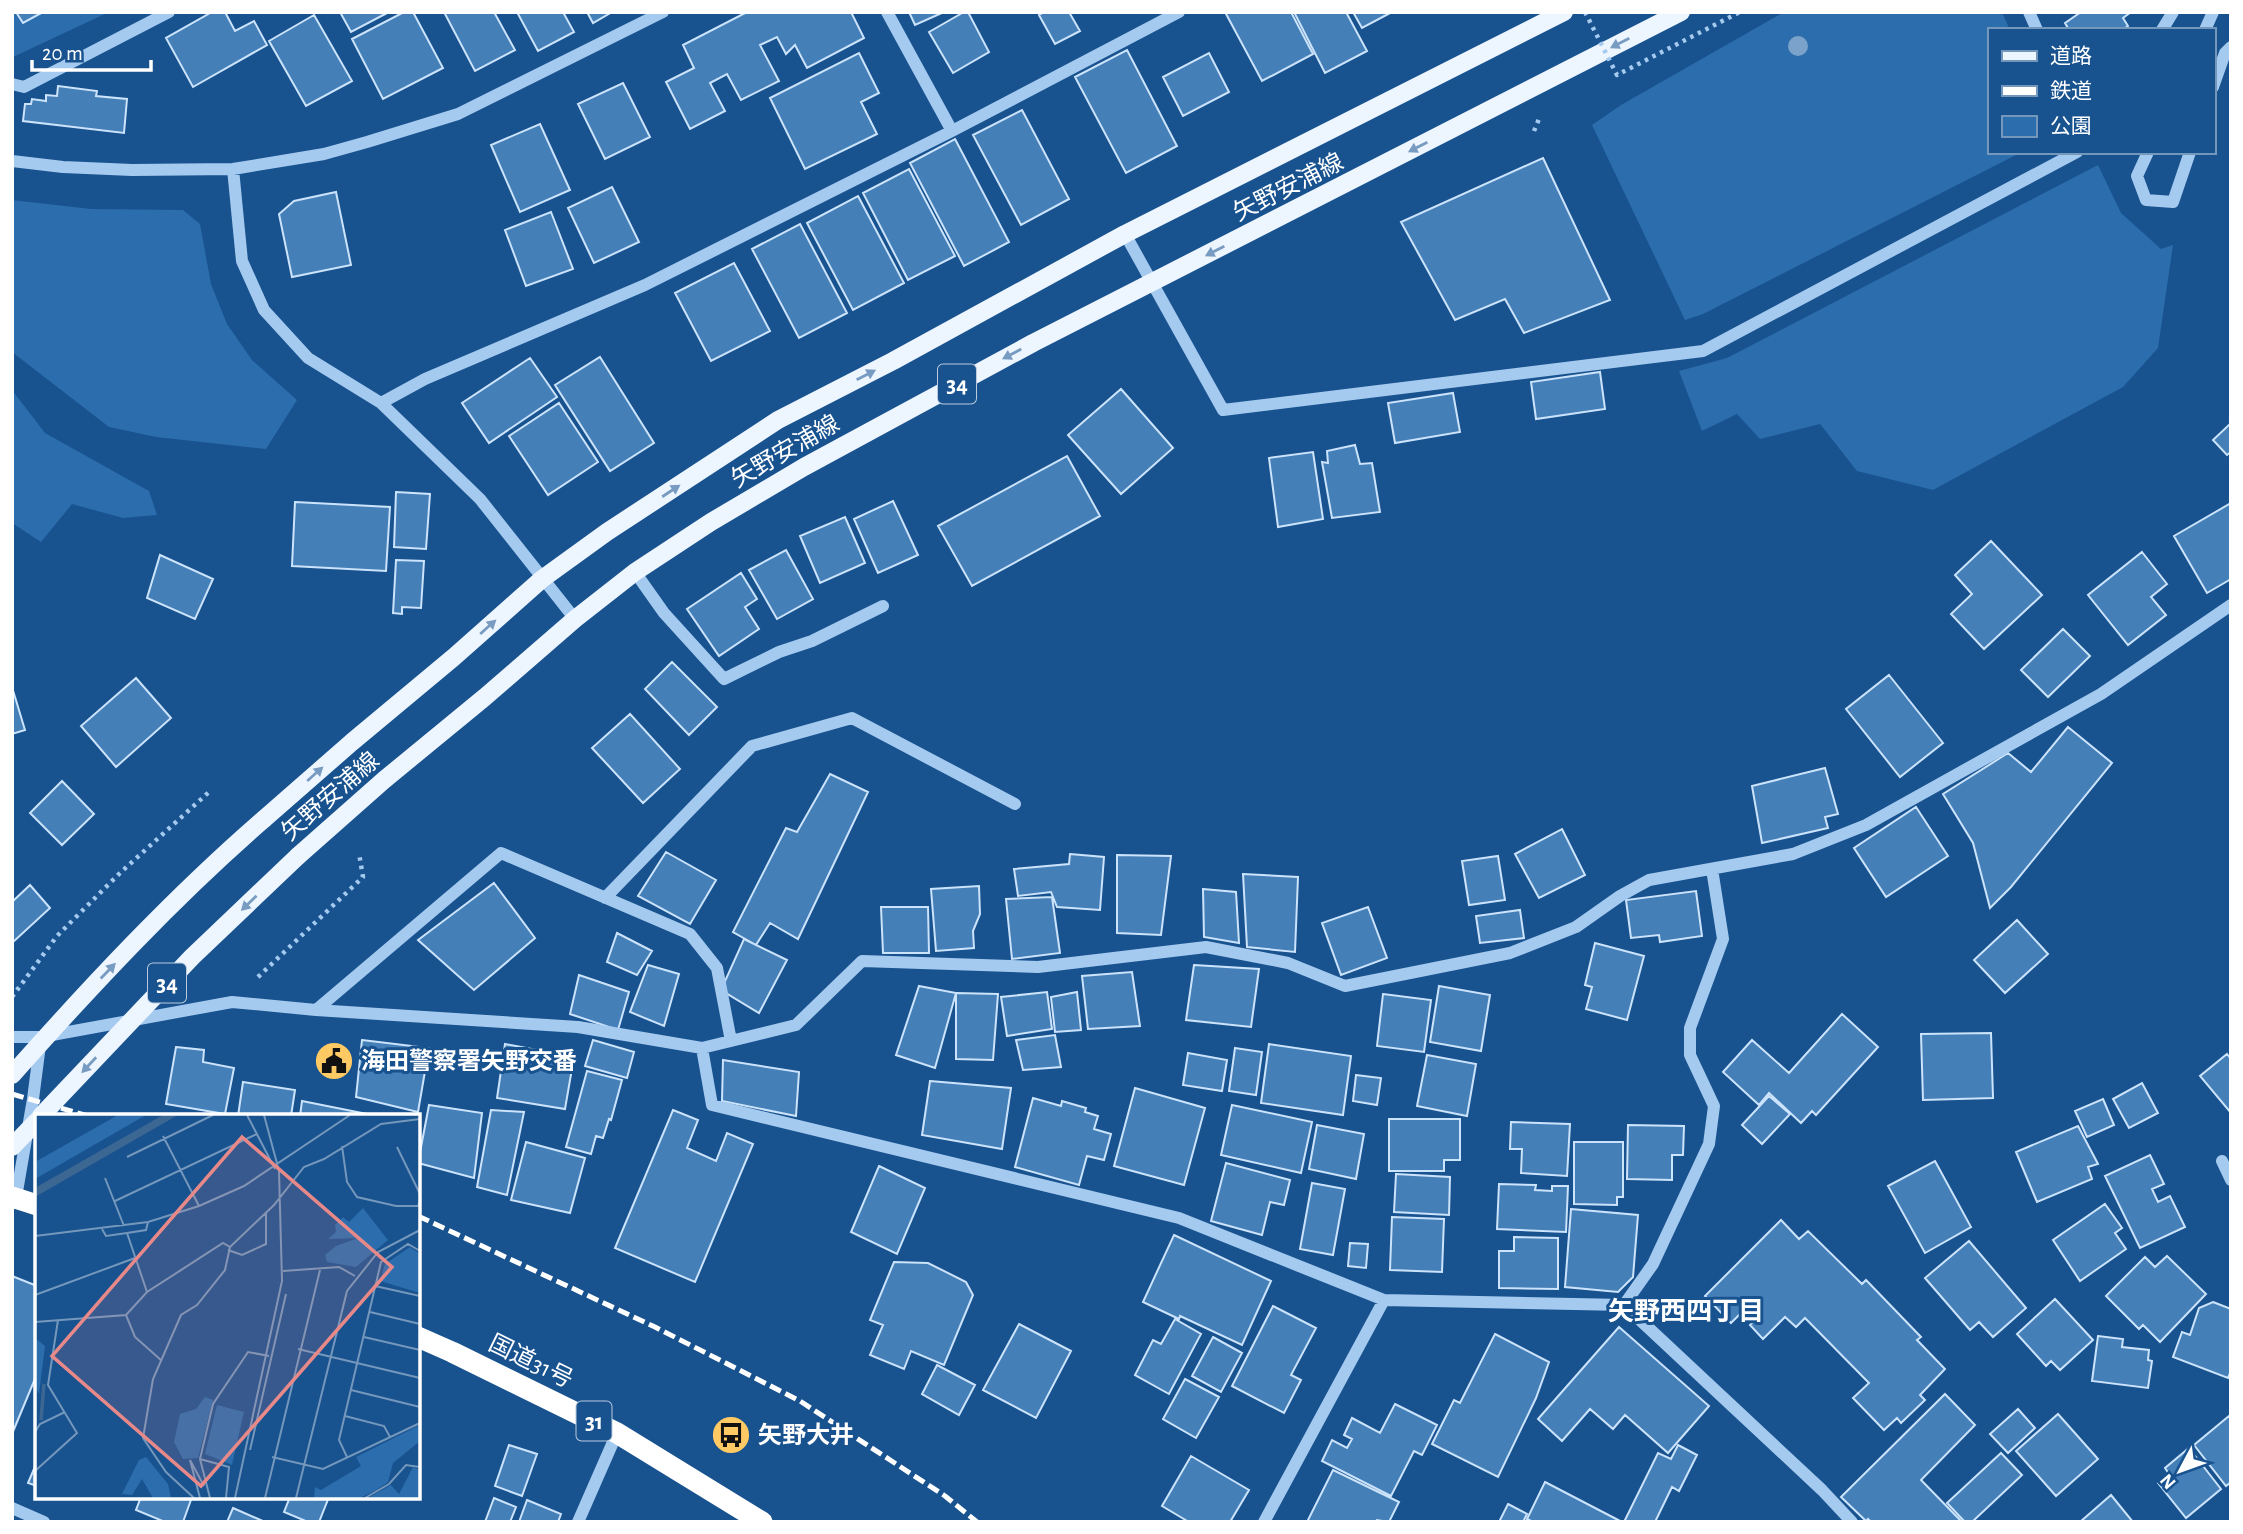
<svg xmlns="http://www.w3.org/2000/svg" width="2243" height="1534" viewBox="0 0 2243 1534" font-family="'Alegreya Sans','Noto Sans JP',sans-serif">
<style>
.green{fill:#2b6dad}
.building{fill:#457fb8;stroke:#cbe3fb;stroke-width:2}
.lines{fill:none;stroke-linecap:round;stroke-linejoin:round}
.path{stroke:#a5caef;stroke-width:4.5;stroke-dasharray:3.5 5;stroke-linecap:butt}
.minor{stroke:#a5caef;stroke-width:12}
.major{stroke:#edf5ff;stroke-width:18}
.highway{stroke:#fff;stroke-width:21}
.rail{stroke:#fff;stroke-width:5;stroke-dasharray:12 5;stroke-linecap:butt}
.path-bridge{stroke:#a5caef;stroke-width:4.5;stroke-dasharray:3.5 5;stroke-linecap:butt}
.major-bridge{stroke:#edf5ff;stroke-width:18}
.tree{fill:#7aa2ca}
.oneway{fill:#789bc1}
.labels{text-anchor:middle;stroke-width:6;stroke-linejoin:round;paint-order:stroke}
.shield{fill:#18528f;stroke:#bacbdd;stroke-width:2}
.shield-label{font-size:23px;font-weight:bold;fill:#fff}
.street-label{font-size:24px;fill:#fff;stroke:#18528f}
.poi-label{font-size:24px;font-weight:bold;fill:#fff;stroke:#18528f;text-anchor:start}
.neighbourhood-label{font-size:26px;font-weight:bold;fill:#fff;stroke:#18528f}
.inset-river{fill:none;stroke:#3d6793;stroke-width:3.5}
.inset-road{fill:none;stroke:#7497bc;stroke-width:2}
.view{fill:#e88989;fill-opacity:0.15;stroke:#e88989;stroke-width:3.5}
.inset-edge{fill:none;stroke:#fff;stroke-width:3.5}
</style>
<rect width="100%" height="100%" fill="#18528f"/>
<path class="green" d="M12,12H109L13,57Z
M1784,12H2002L2010,30H1989V152H2022L1703,314L1685,320L1592,125L1621,105Z
M2098,165L2121,213L2161,249L2173,245L2158,348L2123,387L1933,490L1857,471L1820,424L1760,439L1737,414L1702,431L1679,371L1727,358Z
M12,200L91,209L183,210L200,224L211,284L227,324L252,360L297,400L266,449L156,437L109,427L12,352Z
M12,390L45,433L149,491L157,515L123,518L72,504L41,542L12,523Z"/>
<path class="building" d="M16,12H43L23,23Z
M212,12H225L235,31L254,21L267,45L193,87L166,38Z
M340,12H389L351,32Z
M404,12H413L443,68L383,99L352,39Z
M444,12H494L515,50L475,71Z
M517,12H563L574,32L538,51Z
M587,12H612L593,23Z
M747,12H851L864,38L807,68L795,45L786,54L777,37L760,45L779,81L741,100L727,74L710,83L725,111L690,129L666,82L694,68L683,45Z
M909,12H944L915,25Z
M964,12H968L989,52L953,73L929,32Z
M1044,12H1069L1080,31L1055,44L1039,15Z
M1225,12H1291L1313,54L1262,81Z
M1294,12H1346L1367,51L1325,73Z
M1353,12H1392L1362,28Z
M2081,12H2131L2123,18L2128,26L2122,30H2069L2065,23Z
M314,15L352,81L306,106L269,41Z
M1127,50L1177,146L1126,173L1075,77Z
M859,53L879,93L861,102L877,134L805,169L770,98Z
M1209,53L1229,92L1183,116L1163,77Z
M623,83L650,137L605,159L578,104Z
M58,86L97,91L96,96L127,99L124,133L23,121L25,104H31L32,99L46,101V95L57,96Z
M1022,110L1069,199L1021,225L973,135Z
M540,124L570,190L520,212L491,145Z
M955,139L1009,242L964,266L910,163Z
M1543,158L1610,300L1524,333L1505,299L1455,320L1401,222Z
M909,169L955,256L908,280L863,193Z
M612,187L639,242L594,263L568,208Z
M336,192L351,265L292,277L279,214L294,201Z
M858,196L904,283L853,310L807,223Z
M551,212L573,269L526,286L505,230Z
M800,224L847,313L799,338L752,249Z
M734,263L770,331L711,361L675,293Z
M600,357L654,443L610,471L555,385Z
M530,358L557,397L489,443L462,403Z
M1600,372L1605,409L1536,419L1531,382Z
M1121,389L1173,448L1121,494L1068,435Z
M1453,393L1460,432L1395,443L1388,403Z
M559,403L598,462L548,495L509,436Z
M2231,423V452L2227,455L2213,440Z
M1355,445L1360,464L1372,463L1380,512L1332,518L1322,462L1328,463L1327,451Z
M1313,452L1323,519L1278,527L1269,458Z
M1067,456L1100,516L972,586L938,526Z
M396,492L430,494L426,549L394,547Z
M893,501L918,555L878,573L854,519Z
M295,502L390,507L386,571L292,566Z
M2231,503V579L2207,593L2174,536Z
M845,517L865,563L820,583L800,536Z
M1991,541L2042,595L1984,649L1951,614L1972,594L1955,575Z
M786,550L813,599L777,619L749,570Z
M2142,552L2167,584L2151,597L2166,615L2128,645L2088,595Z
M160,555L213,579L195,619L147,598Z
M396,560L424,561L421,608L402,607V614L393,613Z
M741,573L757,599L745,607L759,629L719,656L687,609Z
M2063,629L2090,656L2048,697L2021,670Z
M672,662L717,707L689,735L645,689Z
M1889,675L1943,743L1900,777L1846,709Z
M136,678L171,718L116,767L81,726Z
M12,687L25,730L12,734Z
M630,714L680,769L643,803L592,748Z
M2068,727L2112,763L2011,887L1990,908L1973,843L1943,794L2008,753L2031,772Z
M1825,768L1838,814L1825,817L1828,828L1762,843L1752,786Z
M830,774L868,792L798,939L770,923L756,945L733,932L786,828L797,832Z
M62,781L94,814L62,845L30,813Z
M1916,807L1948,856L1886,897L1854,848Z
M1562,829L1585,875L1539,898L1515,854Z
M666,852L716,880L690,924L638,896Z
M1070,854L1104,857L1100,910L1057,907L1051,892L1018,896L1014,869L1069,864Z
M1117,855L1171,856L1161,935L1117,933Z
M1498,856L1505,900L1469,905L1462,861Z
M1243,874L1298,877L1295,952L1247,947Z
M494,883L535,938L474,990L418,940Z
M30,885L50,908L12,943V902Z
M979,886L980,914L973,931L974,948L936,951L931,889Z
M1203,889L1236,892L1239,943L1204,937Z
M1696,891L1702,936L1660,942L1659,935L1631,938L1626,900Z
M1052,897L1060,953L1012,959L1006,899Z
M881,907H928L929,953H883Z
M1368,907L1387,958L1341,975L1322,923Z
M1520,910L1524,938L1480,943L1476,916Z
M2017,920L2048,954L2005,993L1974,960Z
M617,933L652,951L637,975L607,962Z
M744,939L787,960L759,1013L721,990Z
M1595,943L1644,956L1627,1020L1586,1009L1592,987L1585,985Z
M648,965L679,974L664,1026L630,1012Z
M1194,965L1259,969L1251,1027L1186,1020Z
M1132,972L1140,1026L1088,1029L1082,976Z
M579,975L629,992L618,1030L570,1014Z
M919,986L956,993L935,1068L896,1055Z
M1439,986L1490,995L1481,1051L1430,1042Z
M1047,992L1052,1029L1007,1036L1001,997Z
M1077,992L1081,1030L1055,1032L1051,997Z
M956,993L998,994L993,1060L956,1059Z
M1383,994L1431,1000L1424,1052L1377,1046Z
M1842,1014L1878,1047L1816,1115L1812,1111L1801,1123L1769,1093L1759,1105L1723,1072L1752,1040L1789,1073Z
M1991,1033L1993,1098L1923,1100L1921,1034Z
M1055,1035L1061,1067L1023,1070L1016,1040Z
M362,1040L429,1048L418,1112L356,1097Z
M593,1040L634,1052L627,1078L585,1066Z
M505,1044L574,1057L565,1109L497,1098Z
M1269,1044L1351,1056L1343,1115L1261,1103Z
M176,1047L204,1050L203,1062L234,1068L225,1114L166,1104Z
M1235,1048L1262,1052L1256,1095L1229,1091Z
M1188,1053L1227,1060L1222,1091L1183,1085Z
M2227,1054L2231,1059V1113L2200,1076Z
M1427,1055L1476,1064L1467,1116L1417,1106Z
M723,1060L799,1072L796,1116L722,1101Z
M587,1071L622,1080L611,1120L609,1119L603,1138L596,1136L591,1154L566,1147Z
M1356,1075L1381,1078L1377,1105L1353,1101Z
M930,1081L1011,1088L1002,1149L922,1135Z
M243,1082L295,1090L291,1116H238Z
M2142,1083L2158,1113L2129,1128L2113,1099Z
M1135,1088L1205,1108L1184,1185L1114,1166Z
M1769,1096L1790,1114L1762,1144L1742,1125Z
M1033,1098L1061,1106L1062,1101L1086,1108L1085,1112L1098,1116L1094,1129L1111,1134L1104,1160L1087,1156L1079,1185L1015,1167Z
M2103,1099L2114,1125L2087,1137L2075,1111Z
M302,1101L377,1116H300Z
M429,1105L482,1113L474,1178L418,1163Z
M1232,1105L1312,1122L1301,1173L1221,1155Z
M491,1110L524,1112L507,1195L477,1187Z
M673,1110L698,1120L687,1148L716,1161L727,1133L753,1144L695,1282L615,1248Z
M1389,1119H1460V1160H1444V1171H1389Z
M1511,1122L1570,1124L1567,1176L1521,1173L1522,1149H1510Z
M1317,1125L1364,1134L1356,1179L1309,1169Z
M1628,1125L1684,1126L1683,1155H1672V1180L1627,1179Z
M2078,1126L2098,1164L2088,1167L2092,1179L2037,1202L2016,1152Z
M526,1142L585,1158L570,1213L511,1200Z
M1574,1142H1623V1197H1617V1205L1574,1204Z
M2150,1155L2164,1184L2152,1189L2158,1202L2170,1196L2185,1227L2140,1248L2105,1176Z
M1935,1161L1971,1227L1925,1253L1888,1186Z
M1226,1163L1290,1180L1284,1205L1270,1202L1262,1235L1211,1221Z
M879,1166L925,1188L897,1254L851,1232Z
M1396,1174L1450,1177L1449,1215L1394,1212Z
M1312,1183L1345,1189L1333,1255L1300,1249Z
M1499,1184L1536,1185L1535,1190L1552,1191V1186H1568L1566,1232L1497,1229Z
M2105,1204L2122,1228L2115,1233L2126,1249L2080,1281L2053,1240Z
M1571,1209L1638,1215L1633,1277L1618,1292L1565,1287Z
M1392,1217L1444,1219L1442,1272L1390,1270Z
M1781,1220L1799,1239L1808,1231L1862,1284L1866,1280L1921,1337L1917,1340L1945,1369L1920,1395L1925,1400L1901,1423L1897,1418L1884,1430L1853,1398L1869,1383L1805,1318L1796,1327L1785,1317L1763,1339L1750,1325L1754,1321L1744,1310L1731,1323L1705,1296Z
M1174,1235L1271,1281L1242,1345L1180,1316L1179,1319L1143,1302Z
M1514,1237L1558,1238V1289L1499,1288V1251H1514Z
M1969,1241L2026,1308L1993,1337L1979,1322L1970,1330L1925,1278Z
M1350,1243L1368,1244L1366,1268L1348,1266Z
M2167,1256L2206,1294L2160,1342L2143,1325L2139,1329L2106,1296L2145,1257L2155,1267Z
M894,1262L928,1263L966,1282L973,1295L944,1365L911,1351L904,1369L870,1355L883,1325L870,1320Z
M12,1276L37,1286V1374L12,1434Z
M2055,1299L2093,1340L2060,1370L2051,1361L2046,1366L2017,1334Z
M2213,1302L2231,1309V1371L2228,1378L2173,1357L2182,1332L2190,1335L2199,1308Z
M1273,1306L1316,1328L1291,1375L1301,1380L1284,1413L1232,1386Z
M1175,1319L1201,1334L1169,1394L1135,1375L1153,1340L1161,1344Z
M1019,1324L1071,1351L1036,1418L983,1390Z
M1619,1327L1709,1406L1668,1453L1625,1415L1613,1429L1590,1409L1562,1441L1538,1419Z
M1495,1334L1549,1362L1536,1398L1498,1477L1432,1444L1454,1400L1460,1403Z
M2098,1336L2123,1339L2122,1347L2149,1350L2148,1360L2152,1361L2148,1388L2092,1381Z
M1213,1337L1242,1353L1221,1392L1192,1376Z
M937,1365L975,1385L959,1415L922,1394Z
M1185,1379L1219,1397L1196,1438L1163,1419Z
M1945,1394L1975,1425L1921,1480L1962,1522H1871L1868,1519L1866,1521L1841,1497Z
M1395,1404L1437,1425L1422,1455L1414,1451L1391,1496L1322,1461L1332,1440L1347,1448L1352,1439L1344,1435L1352,1418L1380,1433Z
M2018,1409L2035,1428L2008,1453L1990,1434Z
M2058,1414L2098,1459L2056,1496L2016,1451Z
M2229,1416L2231,1419V1482L2226,1486L2194,1445Z
M509,1445L537,1454L522,1496L495,1486Z
M1678,1445L1697,1455L1679,1491L1672,1487L1655,1522H1624L1658,1453L1671,1459Z
M2189,1448L2221,1489L2186,1518L2158,1483L2169,1474L2165,1468Z
M2001,1453L2022,1475L1972,1522H1965L1947,1503Z
M1191,1456L1249,1490L1230,1522H1189L1162,1506Z
M37,1462V1486L28,1483Z
M1333,1470L1399,1502L1389,1522L1377,1520L1376,1522H1307Z
M1545,1482L1622,1522H1533L1527,1519Z
M2111,1495L2133,1522H2080Z
M141,1497H192L183,1522H165L136,1510Z
M290,1497H329L319,1522H308L284,1512Z
M494,1498L516,1507L510,1522H485Z
M527,1500L561,1514L558,1522H519Z
M1508,1504L1527,1514L1523,1522H1499Z
M233,1508L265,1522H227Z"/>
<g class="lines">
<path class="path" d="M1534,131L1539,119
M258,977L363,877L359,853
M12,997L57,936L120,873L209,792"/>
<path class="minor" d="M887,12L952,131
M2029,12L2037,30
M2162,30L2173,12
M2205,30L2213,12
M12,84L24,87L169,12
M2213,87L2225,53L2231,47
M2148,152L2137,176L2146,200L2173,202L2190,152
M12,161L63,167L132,170L233,169L324,154L367,142L458,114L663,12
M233,169L242,261L264,310L308,358L381,403L480,499L575,619
M1125,234L1223,410L1703,351L2077,152
M381,403L425,379L645,285L952,131L1179,12
M635,572L664,613L724,679L779,652L812,641L883,606
M605,898L752,746L852,718L1015,804
M316,1010L501,853L690,934L717,968L731,1041
M12,1037H41L232,1002L316,1010L578,1027L702,1048L796,1025L862,961L1038,967L1206,947L1288,963L1345,986L1510,953L1576,927L1620,896L1649,880L1793,854L1866,825L2101,694L2231,605
M702,1048L712,1105L1179,1218L1384,1300L1624,1305L1822,1490L1852,1522
M2222,1161L2231,1180
M15,1203L33,1099L40,1045
M1624,1305L1653,1264L1709,1144L1714,1106L1690,1055V1028L1723,939L1712,869
M12,1508L44,1522
M578,1522L617,1433
M1264,1522L1384,1300"/>
<path class="major" d="M264,819L352,742L454,657L542,579L607,532L778,420L893,361L1125,234L1564,12
M298,856L384,780L485,697L575,619L635,572L711,522L804,467L1033,343L1681,12"/>
<path class="highway" d="M12,1197L37,1205
M418,1337L452,1352L617,1433L762,1522"/>
<path class="rail" d="M12,1094L88,1116
M418,1216L655,1327L800,1401L945,1496L977,1522"/>
<path class="path-bridge" d="M1585,12L1617,75L1740,12"/>
<path class="major-bridge" d="M12,1075C91,986 174,897 264,819
M41,1116L192,957L298,856
M12,1147L37,1121"/>
</g>
<circle class="tree" cx="1798" cy="46" r="10"/>
<defs><path id="oneway-solid" d="M-6-.8H1V-3.2L6.5 0L1 3.2V.8H-6Z" transform="scale(1.75)"/></defs>
<g class="oneway">
<use href="#oneway-solid" transform="translate(1620 43) rotate(153)"/>
<use href="#oneway-solid" transform="translate(1418 147) rotate(153)"/>
<use href="#oneway-solid" transform="translate(1215 251) rotate(153)"/>
<use href="#oneway-solid" transform="translate(1012 354) rotate(152)"/>
<use href="#oneway-solid" transform="translate(866 375) rotate(-27)"/>
<use href="#oneway-solid" transform="translate(671 491) rotate(-33)"/>
<use href="#oneway-solid" transform="translate(488 627) rotate(-42)"/>
<use href="#oneway-solid" transform="translate(315 774) rotate(-42)"/>
<use href="#oneway-solid" transform="translate(249 903) rotate(136)"/>
<use href="#oneway-solid" transform="translate(108 971) rotate(-46)"/>
<use href="#oneway-solid" transform="translate(89 1065) rotate(133)"/>
</g>
<defs>
<g id="civic-disc" transform="scale(2.0125)"><circle r="9.5" fill="#ffca63" stroke="#18528f"/><path d="M-.6-6.5H3V-4.5H.6V-3L4-1V1h2V6H-6V1h2V-1L-.6-3ZM-1.2 2.5V6h2.4V2.5Z" fill="#111"/></g>
<g id="bus-disc" transform="scale(2.0125)"><circle r="9.5" fill="#ffca63" stroke="#18528f"/><path d="M-5-6H5V4H4V6H2V4H-2V6H-4V4H-5ZM-3.5-4V0h7V-4ZM-3.5 1.2v1.5H-2V1.2ZM2 1.2v1.5H3.5V1.2Z" fill="#111"/></g>
</defs>
<g fill-rule="evenodd">
<use href="#civic-disc" x="334" y="1061"/>
<use href="#bus-disc" x="731" y="1435"/>
</g>
<g class="labels">
<g class="shield">
<rect x="938" y="364.5" width="38" height="39" rx="5"/>
<rect x="148" y="963.5" width="38" height="39" rx="5"/>
<rect x="576.5" y="1401.5" width="35" height="39" rx="5"/>
</g>
<g class="shield-label">
<text x="957" y="392">34</text>
<text x="167" y="991">34</text>
<text x="594" y="1429">31</text>
</g>
<g class="street-label">
<text transform="translate(1288 187) rotate(-27)" y="8">矢野安浦線</text>
<text transform="translate(785 451) rotate(-30)" y="8">矢野安浦線</text>
<text transform="translate(330 796) rotate(-41)" y="8">矢野安浦線</text>
<text transform="translate(531 1361) rotate(26)" y="8">国道31号</text>
</g>
<g class="poi-label">
<text x="361" y="1069">海田警察署矢野交番</text>
<text x="758" y="1443">矢野大井</text>
</g>
<g class="neighbourhood-label">
<text x="1686" y="1320">矢野西四丁目</text>
</g>
</g>
<g transform="translate(35 1114)">
<rect width="385" height="385" fill="#18528f"/>
<path d="M83,1H111L0,65V48ZM328,94L353,126L321,153L292,148L290,141L301,132L323,124L293,125L301,118L300,111L308,103L314,108ZM375,133L385,140V179L345,167L350,150ZM0,224L10,232L4,280L0,272ZM170,283L178,286L163,344L148,345L139,328L145,300L161,295ZM182,291L209,298L197,351L170,340ZM385,311V327L358,349L353,368L341,376L325,384H279L280,373L286,376L326,352L321,343ZM111,343L133,370L136,384H118L107,365L97,381L87,380L104,346ZM378,353L385,356V384H333L356,371L364,380Z" fill="#2b6dad"/>
<path d="M128,1H143L0,83V74Z" fill="#3d6793"/>
<path class="inset-river" d="M6,306L9,270"/>
<path class="inset-road" d="M212,1L240,55M128,22L164,92M307,32L312,68L322,83L361,92H383L385,86M362,33L385,80M92,43L178,1M70,64L89,112M80,87L222,20M67,115L71,122L92,119L111,116L113,108M92,119L112,178M0,122L113,108L164,92L209,72L315,1M193,136L207,141L231,130V99M248,157L304,153L320,162M340,172L385,182M0,181L100,144M335,198L385,210M91,201L100,223L127,247M0,208L91,201L112,178L188,129L195,133M329,223L385,236M263,235L385,264M316,276L385,293M310,302L349,312L355,323M0,318L5,310L30,298M215,336L251,180M237,343L288,355L385,309M312,343L304,326L346,148L373,130L385,137M165,345L194,353L191,384M0,357L42,319L13,271L23,206M159,384L131,358L108,324L118,265L146,201L162,191L190,156L195,133L239,91L269,53L289,45L346,10L385,5M165,384L155,346L169,372M175,384L165,345L178,290L213,238L234,242M200,384L247,167L244,57L229,1M230,384L285,156M261,384L312,177L343,138L385,116M330,384L354,370L371,351L385,353"/>
<path class="view" d="M207,23L357,153L166,372L17,242Z"/>
<rect width="385" height="385" class="inset-edge"/>
</g>
<rect width="2243" height="1534" fill="none" stroke="#ffffff" stroke-width="28"/>
<rect x="1988" y="28" width="228" height="126" fill="#18528f" stroke="#7497bc" stroke-width="2"/>
<rect x="2002" y="51" width="35" height="10" fill="#edf5ff" stroke="#7497bc" stroke-width="2"/>
<text x="2050" y="63" font-size="21" fill="#ffffff">道路</text>
<rect x="2002" y="86" width="35" height="10" fill="#ffffff" stroke="#7497bc" stroke-width="2"/>
<text x="2050" y="98" font-size="21" fill="#ffffff">鉄道</text>
<rect x="2002" y="116" width="35" height="21" fill="#2b6dad" stroke="#7497bc" stroke-width="2"/>
<text x="2050" y="133" font-size="21" fill="#ffffff">公園</text>
<g transform="translate(2180 1471) rotate(229)" stroke="#18528f" stroke-width="5" paint-order="stroke">
<path d="M0-5L12 26L0 18L-12 26Z" fill="#ffffff"/>
<text y="-10" font-size="19" font-weight="bold" text-anchor="middle" fill="#ffffff">N</text>
</g>
<path d="M32 60v10h119v-10" fill="none" stroke="#ffffff" stroke-width="3.5"/>
<text x="42" y="60" font-size="21" fill="#ffffff" stroke="#18528f" stroke-width="5" paint-order="stroke">20 m</text>
</svg>
